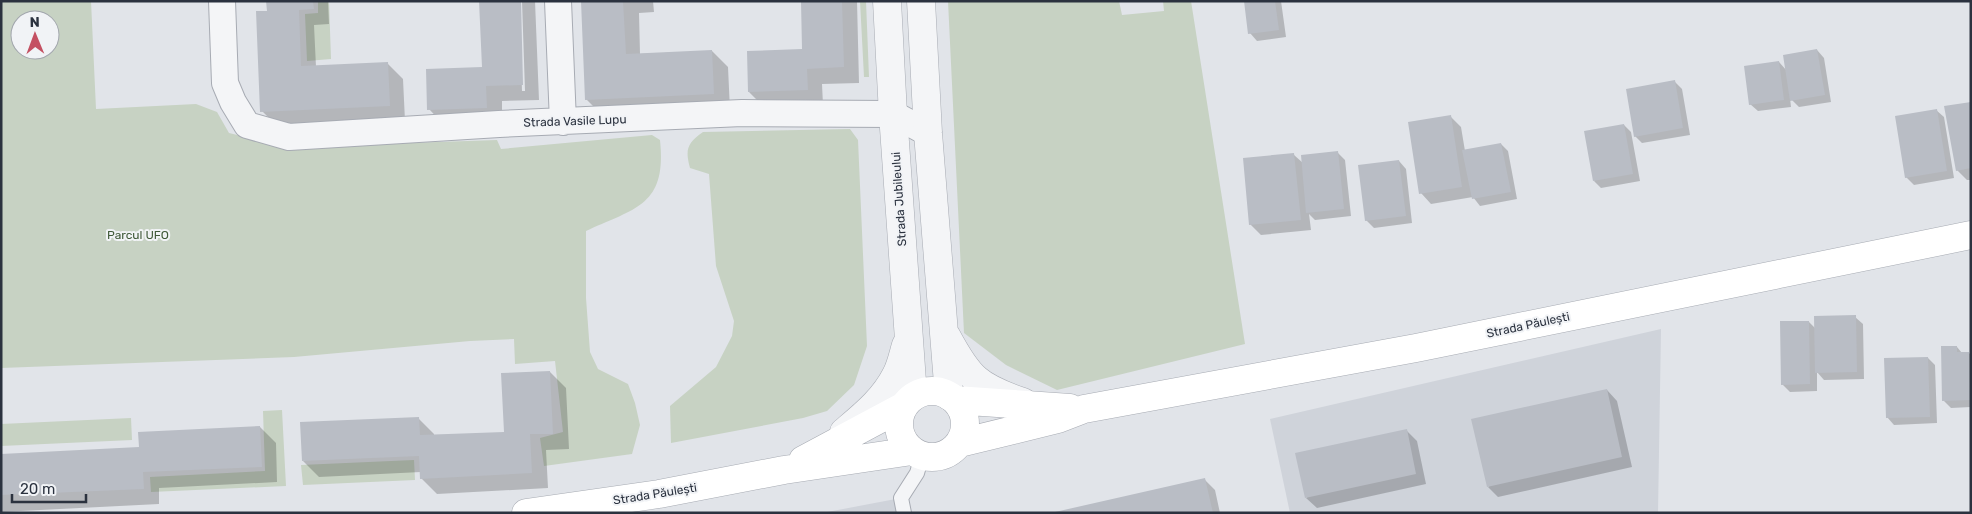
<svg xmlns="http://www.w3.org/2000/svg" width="1972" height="514" viewBox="0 0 1972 514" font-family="Rubik,sans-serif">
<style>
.built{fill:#cfd3da}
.green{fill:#c7d2c3;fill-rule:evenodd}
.shadow{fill:#0003}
.building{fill:#b9bdc5}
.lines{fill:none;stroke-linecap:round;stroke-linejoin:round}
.service-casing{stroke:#a7abb3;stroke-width:16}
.minor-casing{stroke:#a7abb3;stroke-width:28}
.tertiary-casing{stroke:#a7abb3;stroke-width:29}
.secondary-casing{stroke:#a7abb3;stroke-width:29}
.service{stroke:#f4f5f7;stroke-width:14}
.minor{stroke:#f4f5f7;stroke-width:26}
.tertiary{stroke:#f4f5f7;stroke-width:28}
.secondary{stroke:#fff;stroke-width:28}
.labels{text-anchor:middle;stroke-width:4;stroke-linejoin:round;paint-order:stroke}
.street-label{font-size:12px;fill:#2b323f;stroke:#f1f3f6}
.park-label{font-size:12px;fill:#405a39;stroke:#f1f3f6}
</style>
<rect width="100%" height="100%" fill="#e1e4e9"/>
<path class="built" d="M1661,329L1658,513H1290L1270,419Z
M901,498L904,513H822Z"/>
<path class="green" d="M1,1H91L96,109L196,104L217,112L229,133L288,147L497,140L501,149L652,135L660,140C667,206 635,208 586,231V298L590,352L598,369L628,384L635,403L640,425L632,454L544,466L540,438L563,432L555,361L515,364L514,339L470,341L294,357L1,368ZM20,20H50V50H20Z
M318,1H329L331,59L307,61L305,14L318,13Z
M860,1H866L869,77H864Z
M948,1H1119L1122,15L1164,11L1163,1H1191L1245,344L1057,390L1006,365L964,333Z
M850,129L858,140L867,346L854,385L827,411L803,418L671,443L670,406L716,367L732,336L734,321L716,266L709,174L690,168C685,150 687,143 703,132Z
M282,410L286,486L151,492L150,477L265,471L263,411Z
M131,418L132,440L1,446V424Z
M414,460L415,480L303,485L301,465Z"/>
<path class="shadow" d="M268,1H328L329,24L314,25L316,67L387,63L403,79L405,121L278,127L262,111Z
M519,1L522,91H525L522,1H535L539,100L502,101V123L444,125L429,109L483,68Z
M582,1H653L654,12L639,13L640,54L712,51L728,67L730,110L602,115L586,99Z
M802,1H857L859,83L822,84L823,105L765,108L749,92L803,51Z
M1245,1H1281L1286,37L1257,41L1250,33Z
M1817,50L1824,58L1831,102L1799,107L1790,98L1791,107L1758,111L1750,104L1779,62L1787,71Z
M1674,81L1682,89L1690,135L1642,143L1635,136Z
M1971,103V180H1967L1957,170Z
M1936,110L1944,117L1954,178L1914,185L1906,177Z
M1450,116L1461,127L1465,151L1501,144L1508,151L1517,199L1480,206L1473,197L1431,204L1421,193Z
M1624,125L1631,132L1640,181L1601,188L1594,181Z
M1338,153L1345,160L1351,216L1315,220L1309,214L1311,230L1261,235L1250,224L1294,155L1303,163Z
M1399,161L1406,169L1412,223L1374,228L1366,220Z
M1855,317L1863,324L1864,379L1824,380L1817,372V391L1790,392L1782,384L1809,322L1816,329Z
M1957,347L1962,353H1969L1971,355V407L1951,408L1943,400Z
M1928,358L1935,365L1937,423L1894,425L1887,417Z
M550,372L566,388L569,449L546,450L548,488L437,494L421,478V472L319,477L303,461L418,418L434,434V436L505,433Z
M1607,390L1617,401L1632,467L1498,497L1488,487Z
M260,427L276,443L277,482L159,488V504L1,512V455L140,449Z
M1406,430L1417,441L1426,484L1317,508L1306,498Z
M1204,479L1215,490L1220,513H1057Z"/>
<path class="building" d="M266,1H313L314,9L299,10L301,66L388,62L390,106L260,112L256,11H267Z
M479,1H521L523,85L486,86L487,108L427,110L426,69L482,67Z
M581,1H623L626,54L712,50L714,94L585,100Z
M801,1H842L844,67L807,69L808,90L748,92L747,51L802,49Z
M1244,1H1275L1279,30L1248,34Z
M1817,49L1825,95L1790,101L1783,55Z
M1779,61L1784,100L1749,105L1744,66Z
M1675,80L1683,128L1634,137L1626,89Z
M1971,102V168L1956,171L1944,106Z
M1937,109L1947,171L1905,178L1895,116Z
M1451,115L1462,187L1419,194L1408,122Z
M1624,124L1633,174L1593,181L1584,131Z
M1501,143L1511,192L1472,199L1462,150Z
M1338,151L1344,209L1306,213L1301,155Z
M1294,153L1301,220L1249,225L1243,158Z
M1399,160L1406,216L1365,221L1358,165Z
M1856,315L1857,372L1815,373L1814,316Z
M1780,321H1809L1810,384L1781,385Z
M1941,346H1957V352H1969L1970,400L1942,401Z
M1928,357L1930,417L1886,418L1884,358Z
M550,371L553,434H530L532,473L420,479L419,456L302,461L300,422L419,417L420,435L504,432L501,373Z
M1607,389L1622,457L1487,487L1471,419Z
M260,426L262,467L143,472L144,489L1,495V454L139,447L138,432Z
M1407,429L1416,474L1305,498L1295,453Z
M1205,478L1213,513H1055V512Z"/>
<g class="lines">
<g class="service-casing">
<path id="service" d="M904,513L901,498L917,473L922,456"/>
</g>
<g class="minor-casing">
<path id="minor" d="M222,1L225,83L233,102L247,125L289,137L499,124L742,113L893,114L928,133
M558,1L563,122"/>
</g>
<g class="tertiary-casing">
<path id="tertiary" d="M887,1L893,114L913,396
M921,1L928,133L949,396
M947,337C969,378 978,387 1023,402
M844,432C864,415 884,399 896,375C901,366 903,355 906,345"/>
</g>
<g class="secondary-casing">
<path id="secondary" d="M899 424a33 33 0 1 1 66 0a33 33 0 1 1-66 0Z
M955,400L1070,408
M960,443L1058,419L1084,409L1416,348L1971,235
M803,460L904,406
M526,513L659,494L784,470L912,451"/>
</g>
<use href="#service" class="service"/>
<use href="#minor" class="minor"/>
<use href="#tertiary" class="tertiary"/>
<use href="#secondary" class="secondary"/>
</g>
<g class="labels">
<g class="street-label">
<text transform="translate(575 121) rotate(-2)" y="4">Strada Vasile Lupu</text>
<text transform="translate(899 199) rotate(-94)" y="4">Strada Jubileului</text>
<text transform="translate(1528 325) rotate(-12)" y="4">Strada Păulești</text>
<text transform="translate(655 494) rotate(-9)" y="4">Strada Păulești</text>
</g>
<g class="park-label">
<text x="138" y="239">Parcul UFO</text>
</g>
</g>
<rect width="1972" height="514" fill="none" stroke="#2b323f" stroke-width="5"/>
<g transform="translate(35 35) rotate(359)"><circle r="24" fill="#f1f3f6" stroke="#a2a6ad"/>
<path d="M0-4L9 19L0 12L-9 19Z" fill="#c45062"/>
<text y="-8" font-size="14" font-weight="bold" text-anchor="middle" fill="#2b323f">N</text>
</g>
<path d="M12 494v8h74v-8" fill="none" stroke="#2b323f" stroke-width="2.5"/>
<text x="20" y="494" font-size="15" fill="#2b323f" stroke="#f1f3f6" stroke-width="4" paint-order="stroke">20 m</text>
</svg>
